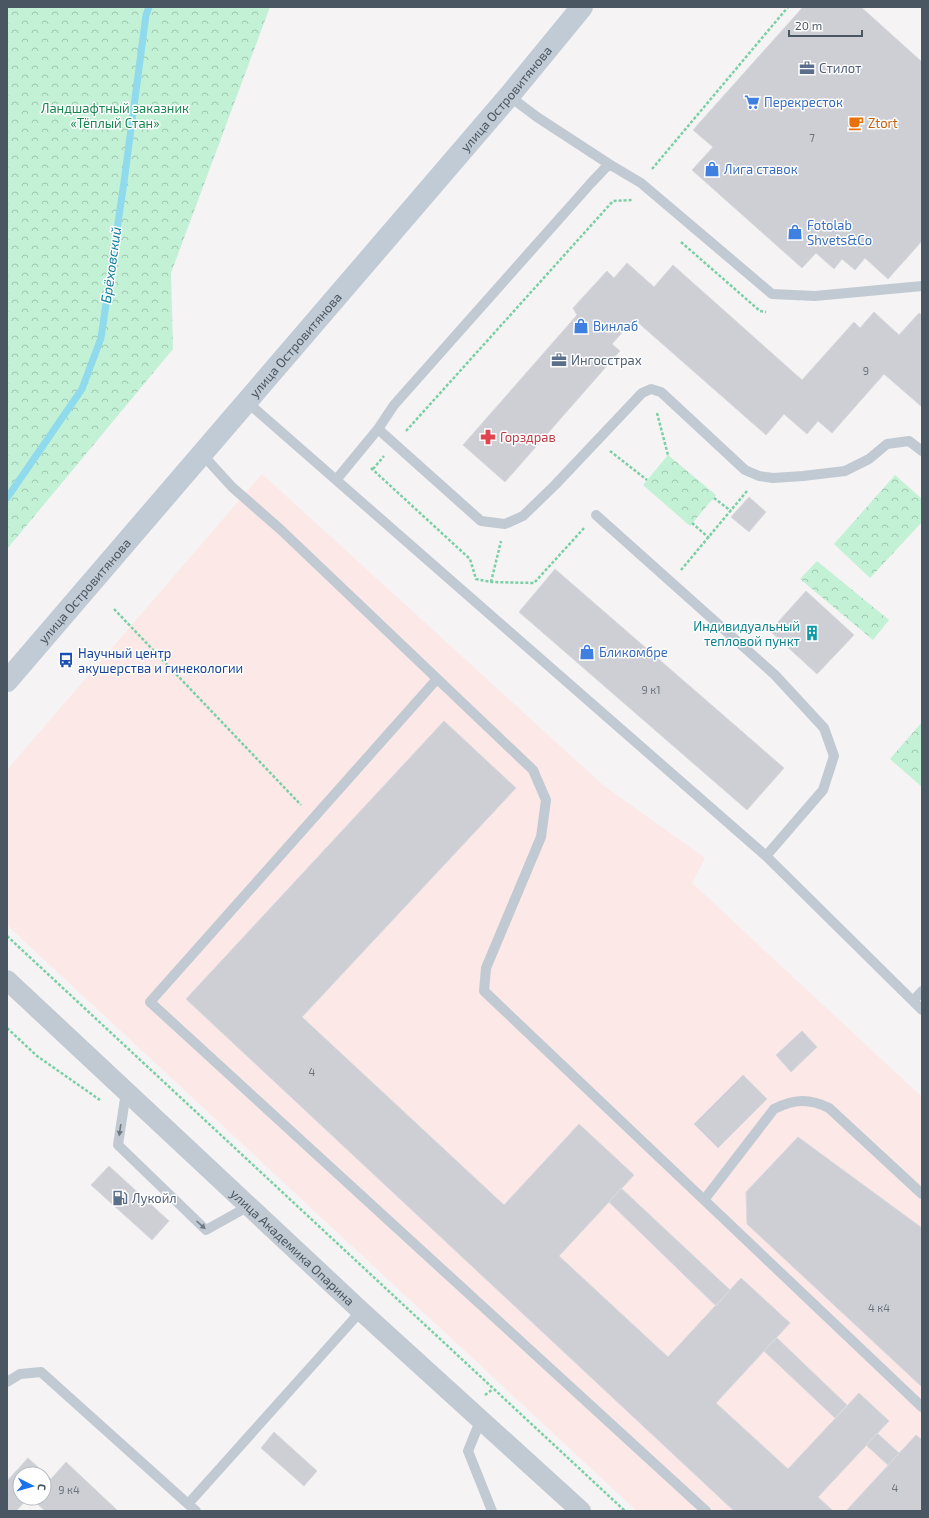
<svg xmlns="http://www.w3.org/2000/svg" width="929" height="1518" viewBox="0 0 929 1518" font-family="'Exo 2',sans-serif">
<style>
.medical{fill:#fce8e6}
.park{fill:url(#park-crowns)}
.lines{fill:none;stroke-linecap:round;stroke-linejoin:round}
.stream{stroke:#90daee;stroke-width:7}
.building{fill:#cdcfd5;stroke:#d7d9de}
.path{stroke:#7ad0a6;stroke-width:2.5;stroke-dasharray:3 2;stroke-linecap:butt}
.service{stroke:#c1cad2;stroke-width:10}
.minor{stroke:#c1cad2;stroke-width:20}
.secondary{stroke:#c1cbd6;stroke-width:22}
.oneway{fill:#6e7983}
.labels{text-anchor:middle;stroke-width:3;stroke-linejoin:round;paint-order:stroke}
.number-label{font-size:11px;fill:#6b747e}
.service-label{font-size:13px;fill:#4e5e75;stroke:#fff;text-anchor:start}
.street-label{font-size:13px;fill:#4a5661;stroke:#fff}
.shop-label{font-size:13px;fill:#366cbe;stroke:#fff;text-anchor:start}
.park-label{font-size:13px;fill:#17864f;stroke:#fff}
.food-label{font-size:13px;fill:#c56008;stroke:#fff;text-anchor:start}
.health-label{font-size:13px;fill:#be3a42;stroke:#fff;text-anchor:start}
.culture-label{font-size:13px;fill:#0d838f;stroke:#fff;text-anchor:end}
.transit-label{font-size:13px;fill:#164399;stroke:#fff;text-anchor:start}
.water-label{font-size:14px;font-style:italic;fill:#0c7c9b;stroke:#fff}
</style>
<defs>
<pattern id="park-crowns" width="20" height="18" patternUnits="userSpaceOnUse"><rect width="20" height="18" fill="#c3f1d5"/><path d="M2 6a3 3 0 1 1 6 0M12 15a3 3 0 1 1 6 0" fill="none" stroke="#a0c6b0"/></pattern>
</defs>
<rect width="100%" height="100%" fill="#f5f3f3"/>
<path class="medical" d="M262,474L604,786L705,858L692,883L922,1097V1511H637L7,925V770Z"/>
<path class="park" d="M7,7H270L171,273L173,349L7,549Z
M668,455L716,495L690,526L643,485Z
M895,475L922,499V522L870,578L834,544Z
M817,561L889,620L873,640L800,579Z
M922,722V787L890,759Z"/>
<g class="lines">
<path class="stream" d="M7,498L82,389L101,338L124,182L146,15L149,7"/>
</g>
<path class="building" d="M803,7H861L922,62V241L888,279L865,258L855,270L842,259L834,269L816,253L802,268L692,170L713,147L693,130Z
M627,263L654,287L673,265L802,380L854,322L860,328L874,312L899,335L919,313L922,315V407L884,374L832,433L818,421L807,434L784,414L766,435L634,319L612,344L620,351L505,482L463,445L577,315L573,308L607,271L614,278Z
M749,497L766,512L749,532L731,517Z
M555,569L784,768L747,810L519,612Z
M806,591L854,635L817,674L770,631Z
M444,721L516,788L302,1017L504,1205L579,1124L634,1175L559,1256L668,1357L741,1278L790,1323L716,1403L788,1469L859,1393L889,1421L818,1497L833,1511H734L186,999Z
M802,1031L817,1047L791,1072L776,1055Z
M743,1075L767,1099L718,1148L694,1124Z
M798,1137L922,1228V1387L747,1224L746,1192Z
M109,1166L169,1221L152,1240L91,1185Z
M621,1188L730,1290L716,1306L609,1202Z
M777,1338L847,1405L835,1418L764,1351Z
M274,1432L317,1471L304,1486L261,1448Z
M877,1433L899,1453L888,1465L866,1445Z
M916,1435L922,1440V1511H846Z
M28,1458L51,1479L66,1462L118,1511H45L31,1498H44V1474H20V1498H28L16,1511H7V1481Z"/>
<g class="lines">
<path class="path" d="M652,169L788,7
M681,242L760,311L766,312
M657,413L668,455
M406,431L613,201L632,200
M610,451L647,480
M371,468L470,559L476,579L491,582L534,583L585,527
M373,469L384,456
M714,498L731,511
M692,523L709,538
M681,570L747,491
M491,582L501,541
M114,609L301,805
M7,936L625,1511
M7,1028L37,1056L100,1100
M485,1395L493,1389"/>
<path class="service" d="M609,164L641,183L772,294L815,296L922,286
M247,402L766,856L922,1010
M378,429L481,521L505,524L523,516L555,485L642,393L651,389L661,392L745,470L759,476L773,478L803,476L845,471L869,459L887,444L909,441L922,451
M202,454L232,487L280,529L533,770L546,800L541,837L486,968L484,991L922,1407
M336,480L378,429L394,405L591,183L609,164L537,117L509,96
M596,515L775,675L824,728L834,756L823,790L766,856
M437,679L150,1002L706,1511
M913,1001L922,991
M126,1092L118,1145L206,1230L249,1206
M704,1200L774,1109C794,1099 809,1098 829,1108L922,1194
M7,1382L20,1374L41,1372L188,1504
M481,1419L468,1451L492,1511
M196,1511L188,1504L361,1311"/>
<path class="minor" id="s1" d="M7,980L361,1311L581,1511"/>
<path class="secondary" id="s2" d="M7,681L509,96L582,7"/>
</g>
<defs><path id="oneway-solid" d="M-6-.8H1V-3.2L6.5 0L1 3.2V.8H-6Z"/></defs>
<g class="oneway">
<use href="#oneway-solid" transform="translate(120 1130) rotate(98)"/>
<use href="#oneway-solid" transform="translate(201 1225) rotate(42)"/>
</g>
<defs>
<g id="office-bare" transform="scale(1.2)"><path d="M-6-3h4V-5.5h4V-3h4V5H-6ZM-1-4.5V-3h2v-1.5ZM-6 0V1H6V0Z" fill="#5c6f8a" stroke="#fff" stroke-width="2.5" paint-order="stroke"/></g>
<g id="supermarket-bare" transform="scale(1.2)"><path d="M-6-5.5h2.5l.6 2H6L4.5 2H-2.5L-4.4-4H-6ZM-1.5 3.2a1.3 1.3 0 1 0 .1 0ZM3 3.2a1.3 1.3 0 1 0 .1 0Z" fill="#3f7fe0" stroke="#fff" stroke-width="2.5" paint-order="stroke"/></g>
<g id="cafe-bare" transform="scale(1.2)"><path d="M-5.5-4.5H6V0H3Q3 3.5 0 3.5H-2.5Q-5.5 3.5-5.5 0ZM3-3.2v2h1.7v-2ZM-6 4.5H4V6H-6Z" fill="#e8710a" stroke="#fff" stroke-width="2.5" paint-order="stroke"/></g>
<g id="shop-bare" transform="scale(1.2)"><path d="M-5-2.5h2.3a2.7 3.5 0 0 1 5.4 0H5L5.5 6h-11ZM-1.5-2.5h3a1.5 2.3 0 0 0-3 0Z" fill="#3f7fe0" stroke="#fff" stroke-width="2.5" paint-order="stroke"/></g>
<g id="pharmacy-bare" transform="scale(1.2)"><path d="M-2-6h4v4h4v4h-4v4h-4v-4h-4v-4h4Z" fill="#e0444e" stroke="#fff" stroke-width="2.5" paint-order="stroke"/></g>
<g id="building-bare" transform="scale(1.2)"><path d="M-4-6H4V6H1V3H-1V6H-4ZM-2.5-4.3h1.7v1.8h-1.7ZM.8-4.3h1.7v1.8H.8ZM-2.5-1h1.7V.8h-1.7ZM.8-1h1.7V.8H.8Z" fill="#0f9aa8" stroke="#fff" stroke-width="2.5" paint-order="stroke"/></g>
<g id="bus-bare" transform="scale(1.2)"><path d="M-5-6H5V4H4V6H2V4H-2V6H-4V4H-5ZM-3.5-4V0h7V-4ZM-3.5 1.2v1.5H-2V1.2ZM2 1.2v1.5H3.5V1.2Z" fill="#1a4fb4" stroke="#fff" stroke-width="2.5" paint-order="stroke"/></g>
<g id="fuel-bare" transform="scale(1.2)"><path d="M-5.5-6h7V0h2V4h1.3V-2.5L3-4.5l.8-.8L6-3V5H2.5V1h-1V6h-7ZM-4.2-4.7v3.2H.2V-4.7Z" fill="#5c6f8a" stroke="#fff" stroke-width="2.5" paint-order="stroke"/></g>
</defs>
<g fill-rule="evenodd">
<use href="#office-bare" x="807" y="68"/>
<use href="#supermarket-bare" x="752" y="102"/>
<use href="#cafe-bare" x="856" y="123"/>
<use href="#shop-bare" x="712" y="169"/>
<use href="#shop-bare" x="795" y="232"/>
<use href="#shop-bare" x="581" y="326"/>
<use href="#office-bare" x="559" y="360"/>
<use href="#pharmacy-bare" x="488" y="437"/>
<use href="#building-bare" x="812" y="633"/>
<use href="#shop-bare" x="587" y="652"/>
<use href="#bus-bare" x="66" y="660"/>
<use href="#fuel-bare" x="120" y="1198"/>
</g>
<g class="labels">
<g class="number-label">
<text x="812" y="142">7</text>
<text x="866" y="375">9</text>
<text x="651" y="694">9 к1</text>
<text x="312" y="1076">4</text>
<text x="879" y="1312">4 к4</text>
<text x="895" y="1492">4</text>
<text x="69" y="1494">9 к4</text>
</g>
<g class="service-label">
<text x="819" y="73">Стилот</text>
<text x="571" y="365">Ингосстрах</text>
<text x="132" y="1203">Лукойл</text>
</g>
<g class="street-label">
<text dy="5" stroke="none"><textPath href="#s2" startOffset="767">улица Островитянова</textPath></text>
<text dy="5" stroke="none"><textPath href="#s2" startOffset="443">улица Островитянова</textPath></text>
<text dy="5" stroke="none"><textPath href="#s2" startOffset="119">улица Островитянова</textPath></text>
<text dy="5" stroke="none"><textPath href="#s1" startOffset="391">улица Академика Опарина</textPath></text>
</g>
<g class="shop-label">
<text x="764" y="107">Перекресток</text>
<text x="724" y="174">Лига ставок</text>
<text x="807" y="230">Fotolab<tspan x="807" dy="15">Shvets&amp;Co</tspan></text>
<text x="593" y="331">Винлаб</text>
<text x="599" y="657">Бликомбре</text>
</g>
<g class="park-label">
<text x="115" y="113">Ландшафтный заказник<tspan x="115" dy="15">«Тёплый Стан»</tspan></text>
</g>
<g class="food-label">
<text x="868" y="128">Ztort</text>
</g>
<g class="health-label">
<text x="500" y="442">Горздрав</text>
</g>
<g class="culture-label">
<text x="800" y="631">Индивидуальный<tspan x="800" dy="15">тепловой пункт</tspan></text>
</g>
<g class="transit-label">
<text x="78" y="658">Научный центр<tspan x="78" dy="15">акушерства и гинекологии</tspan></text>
</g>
<g class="water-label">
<text transform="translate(111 265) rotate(-82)" y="5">Брёховский</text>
</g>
</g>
<rect width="929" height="1518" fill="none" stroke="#4a5661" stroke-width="16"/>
<g transform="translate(32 1486) rotate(96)"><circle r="19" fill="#ffffff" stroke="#b7bbc0"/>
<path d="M0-3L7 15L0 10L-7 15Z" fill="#1a73e8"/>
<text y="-6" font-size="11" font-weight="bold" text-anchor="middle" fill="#4a5661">С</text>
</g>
<path d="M789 30v6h73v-6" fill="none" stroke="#4a5661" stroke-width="2"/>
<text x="795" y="30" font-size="12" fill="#4a5661" stroke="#ffffff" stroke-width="3" paint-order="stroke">20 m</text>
</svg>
